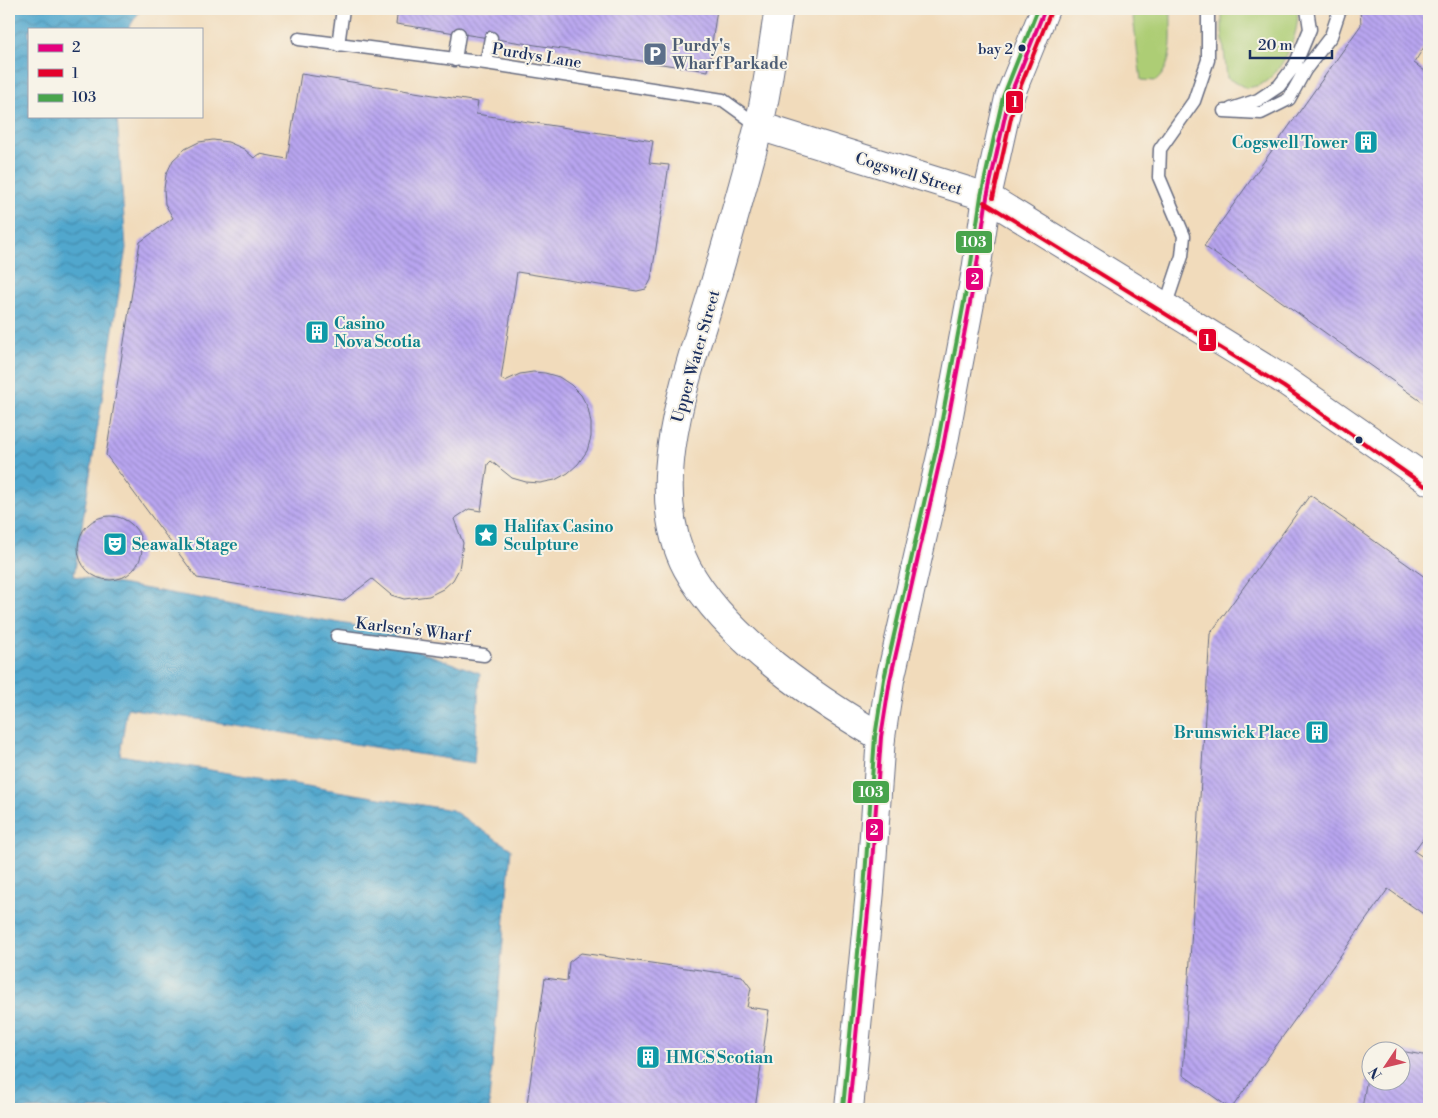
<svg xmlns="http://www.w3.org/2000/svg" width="1438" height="1118" viewBox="0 0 1438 1118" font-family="'Libre Bodoni',serif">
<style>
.green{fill:#adcd75;stroke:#647e6a}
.water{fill:url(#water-waves);stroke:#366b96}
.building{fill:url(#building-back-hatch)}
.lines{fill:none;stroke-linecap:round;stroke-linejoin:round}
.service-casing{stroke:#666b7f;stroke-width:15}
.tertiary-casing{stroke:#666b7f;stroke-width:30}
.secondary-casing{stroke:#666b7f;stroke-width:30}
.primary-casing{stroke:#666b7f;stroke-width:30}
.service{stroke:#fff;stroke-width:12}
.tertiary{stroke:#fff;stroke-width:28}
.secondary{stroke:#fff;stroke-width:28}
.primary{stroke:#fff;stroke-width:28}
.bus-1-casing{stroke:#f7f3e8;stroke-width:8}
.bus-2-casing{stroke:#f7f3e8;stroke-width:8}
.bus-3-casing{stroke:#f7f3e8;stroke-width:8}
.bus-1{stroke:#e5007d;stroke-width:4}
.bus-2{stroke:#e4002b;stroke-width:4}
.bus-3{stroke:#48a44c;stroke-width:4}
.bus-dot{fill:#1b2f5e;stroke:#f7f3e8;stroke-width:2}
.labels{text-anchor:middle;stroke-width:4;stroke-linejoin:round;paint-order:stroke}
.bus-label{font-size:15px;fill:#1b2f5e;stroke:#f7f3e8;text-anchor:end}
.service-label{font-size:16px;font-weight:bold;fill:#4e5e75;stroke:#f7f3e8;text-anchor:start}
.street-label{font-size:16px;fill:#1b2f5e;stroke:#f7f3e8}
.culture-label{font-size:16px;font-weight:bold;fill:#0d838f;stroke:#f7f3e8;text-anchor:start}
.line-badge{stroke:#f7f3e8;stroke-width:2}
.badge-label{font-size:14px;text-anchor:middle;font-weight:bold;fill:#fff}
</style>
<defs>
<pattern id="water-waves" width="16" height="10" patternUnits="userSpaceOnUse" patternTransform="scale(1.25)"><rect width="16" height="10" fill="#51a7cd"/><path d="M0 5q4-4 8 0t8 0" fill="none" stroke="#4288aa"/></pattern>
<pattern id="building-back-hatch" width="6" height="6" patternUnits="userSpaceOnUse" patternTransform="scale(1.25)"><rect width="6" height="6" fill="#b9a6f0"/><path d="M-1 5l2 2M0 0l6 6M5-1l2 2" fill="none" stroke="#9688c6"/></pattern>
</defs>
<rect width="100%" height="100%" fill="#f7f3e8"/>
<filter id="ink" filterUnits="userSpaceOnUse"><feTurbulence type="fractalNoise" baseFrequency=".02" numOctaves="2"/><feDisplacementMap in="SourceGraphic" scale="10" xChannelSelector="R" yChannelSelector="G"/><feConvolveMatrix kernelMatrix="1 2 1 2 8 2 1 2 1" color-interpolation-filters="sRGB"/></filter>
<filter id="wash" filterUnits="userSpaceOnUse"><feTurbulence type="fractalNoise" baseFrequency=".0096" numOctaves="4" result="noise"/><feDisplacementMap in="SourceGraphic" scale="20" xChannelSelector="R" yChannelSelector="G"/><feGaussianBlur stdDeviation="1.12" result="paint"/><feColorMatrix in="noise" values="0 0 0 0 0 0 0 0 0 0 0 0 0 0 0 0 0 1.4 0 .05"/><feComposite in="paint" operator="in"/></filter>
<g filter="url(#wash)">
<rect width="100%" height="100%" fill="#f1dbbb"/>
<path class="green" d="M1132,9H1171C1170,34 1176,63 1156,81L1141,80Z
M1222,9H1297C1301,31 1284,69 1265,82C1260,86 1252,87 1246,88L1227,78L1222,31Z"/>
<path class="water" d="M9,9H141L128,29H29V116H117L126,248L74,576L391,632L413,649L480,673L474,763L127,708L120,755L452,810L511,849L489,1101L490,1109H9Z"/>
<g id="blocks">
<path class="building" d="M398,9H717L708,71L396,24Z
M1360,9H1429V39L1414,63L1429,74V407L1204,246L1361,25Z
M301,74L478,102L476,114L653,141L649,163L669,165L651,280L646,289L637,291L517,272L501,379L505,381L520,374L533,372L545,373L559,377L571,385L581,395L588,408L591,423V437L587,451L578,464L568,473L555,480L540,483L526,482L512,478L491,461L488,464L481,511L469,509L454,519L463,543L459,569L453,580L443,589L429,596L404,599L391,595L372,579L343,601L197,578L106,455L140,242L173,218L165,204L164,189L166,175L173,160L185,149L199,142L213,140L228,142L244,149L254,158L260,154L287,159Z
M1310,495L1429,580V830L1414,851L1429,861V918L1388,889L1231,1109L1183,1075L1210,634Z
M78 548a32 32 0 1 1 64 0a32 32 0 1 1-64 0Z
M581,953L742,976L751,988L747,1007L769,1010L755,1109H563L527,1104L545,978L567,981L569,962Z
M1400,1051L1429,1056V1109H1362L1369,1065L1370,1080H1400Z"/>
</g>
</g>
<g filter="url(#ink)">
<use href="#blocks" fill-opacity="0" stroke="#666b7f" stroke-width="1"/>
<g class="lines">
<g class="service-casing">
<path id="service" d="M299,39L486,63L723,100L759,126
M338,45L343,9
M455,60L459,34
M486,63L491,38
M1231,109L1258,100L1279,86L1295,65L1310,29L1307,9
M1224,111L1261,113L1289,99L1305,70L1331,36L1340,9
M1165,307L1182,256L1184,236L1159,177L1160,149L1194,101L1208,60V9
M337,636L484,655"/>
</g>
<g class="tertiary-casing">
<path id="tertiary" d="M779,9C772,48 768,90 758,129C745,180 730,232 715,283C691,366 642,485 687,568C725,638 814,698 881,737"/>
</g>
<g class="secondary-casing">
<path id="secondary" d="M759,126L987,197L1009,98L1045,9"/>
</g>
<g class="primary-casing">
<path id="primary" d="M849,1109L870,891L881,737L890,680L943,447L976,271L987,197L1287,382L1429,481"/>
</g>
<use href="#service" class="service"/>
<use href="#tertiary" class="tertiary"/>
<use href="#secondary" class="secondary"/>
<use href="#primary" class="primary"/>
<g class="bus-1-casing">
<path id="bus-1" d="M849,1109L870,891L881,737L890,680L943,447L976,271L987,197L1009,98L1045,9"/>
</g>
<g class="bus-2-casing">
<path id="bus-2" d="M993,198L1015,100L1051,11
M984,202L1284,387L1425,486"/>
</g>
<g class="bus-3-casing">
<path id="bus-3" d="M843,1108L864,890L875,737L884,679L937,446L970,270L981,196L1003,97L1038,9"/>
</g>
<use href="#bus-1" class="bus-1"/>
<use href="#bus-2" class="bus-2"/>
<use href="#bus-3" class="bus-3"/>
</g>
</g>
<defs>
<g id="parking-square" transform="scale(1.25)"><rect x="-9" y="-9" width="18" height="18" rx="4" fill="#5c6f8a" stroke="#f7f3e8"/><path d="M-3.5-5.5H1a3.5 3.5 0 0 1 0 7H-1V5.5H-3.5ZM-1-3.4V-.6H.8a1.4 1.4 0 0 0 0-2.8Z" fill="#fff"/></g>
<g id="building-square" transform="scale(1.25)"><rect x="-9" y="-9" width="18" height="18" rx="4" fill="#0f9aa8" stroke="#f7f3e8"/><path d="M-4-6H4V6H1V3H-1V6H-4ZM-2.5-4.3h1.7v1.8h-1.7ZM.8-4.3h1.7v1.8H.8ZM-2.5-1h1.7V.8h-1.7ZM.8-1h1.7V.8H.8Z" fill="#fff"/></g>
<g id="sight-square" transform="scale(1.25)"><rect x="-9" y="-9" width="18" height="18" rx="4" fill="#0f9aa8" stroke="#f7f3e8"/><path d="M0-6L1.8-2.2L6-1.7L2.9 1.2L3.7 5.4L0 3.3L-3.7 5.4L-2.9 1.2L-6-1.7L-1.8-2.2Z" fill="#fff"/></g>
<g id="theatre-square" transform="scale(1.25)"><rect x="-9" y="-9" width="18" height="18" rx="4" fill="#0f9aa8" stroke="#f7f3e8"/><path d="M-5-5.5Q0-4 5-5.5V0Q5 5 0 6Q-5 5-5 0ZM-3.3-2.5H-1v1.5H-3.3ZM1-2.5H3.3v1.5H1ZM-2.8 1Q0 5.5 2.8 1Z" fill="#fff"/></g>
</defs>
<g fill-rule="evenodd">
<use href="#parking-square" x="655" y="54"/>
<use href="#building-square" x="1366" y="142"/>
<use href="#building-square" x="317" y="332"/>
<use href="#sight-square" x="486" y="535"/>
<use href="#theatre-square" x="115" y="544"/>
<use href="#building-square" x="1317" y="732"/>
<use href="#building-square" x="648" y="1057"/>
</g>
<g class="bus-dot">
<circle cx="1022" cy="48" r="4.5"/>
<circle cx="1359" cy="440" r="4.5"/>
</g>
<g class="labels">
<g class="bus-label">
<text x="1013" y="54">bay 2</text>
</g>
<g class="service-label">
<text x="672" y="51">Purdy's<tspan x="672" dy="18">Wharf Parkade</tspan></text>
</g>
<g class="street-label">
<text transform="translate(537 55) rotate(9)" y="6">Purdys Lane</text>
<text transform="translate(909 173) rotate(17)" y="6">Cogswell Street</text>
<text transform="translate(695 356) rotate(-74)" y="6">Upper Water Street</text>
<text transform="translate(413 629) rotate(7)" y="6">Karlsen's Wharf</text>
</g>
<g class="culture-label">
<text x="1348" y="148" text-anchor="end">Cogswell Tower</text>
<text x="334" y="329">Casino<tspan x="334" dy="18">Nova Scotia</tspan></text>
<text x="504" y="532">Halifax Casino<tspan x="504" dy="18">Sculpture</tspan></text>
<text x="132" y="550">Seawalk Stage</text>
<text x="1300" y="738" text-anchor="end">Brunswick Place</text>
<text x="666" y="1063">HMCS Scotian</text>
</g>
</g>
<g class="line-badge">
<rect x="1005" y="90" width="19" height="24" rx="5" fill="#e4002b"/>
<rect x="955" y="230" width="38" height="24" rx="5" fill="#48a44c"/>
<rect x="965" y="267" width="19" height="24" rx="5" fill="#e5007d"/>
<rect x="1198" y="328" width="19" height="24" rx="5" fill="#e4002b"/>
<rect x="852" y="780" width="38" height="24" rx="5" fill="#48a44c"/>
<rect x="865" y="818" width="19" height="24" rx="5" fill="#e5007d"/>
</g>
<g class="badge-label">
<text x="1015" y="107">1</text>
<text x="974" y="247">103</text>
<text x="975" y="284">2</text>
<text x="1207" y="345">1</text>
<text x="871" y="797">103</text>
<text x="874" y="835">2</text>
</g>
<rect width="1438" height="1118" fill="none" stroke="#f7f3e8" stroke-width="30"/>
<rect x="28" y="28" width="175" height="90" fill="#f7f3e8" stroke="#9fa5b1"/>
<rect x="38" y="44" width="25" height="8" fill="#e5007d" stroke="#9fa5b1"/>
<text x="72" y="52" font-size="15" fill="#1b2f5e">2</text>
<rect x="38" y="69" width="25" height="8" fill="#e4002b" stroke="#9fa5b1"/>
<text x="72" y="78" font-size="15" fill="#1b2f5e">1</text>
<rect x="38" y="94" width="25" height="8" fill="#48a44c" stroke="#9fa5b1"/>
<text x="72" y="102" font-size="15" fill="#1b2f5e">103</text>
<g transform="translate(1386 1066) rotate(235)"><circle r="24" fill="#f7f3e8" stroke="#9fa5b1"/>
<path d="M0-4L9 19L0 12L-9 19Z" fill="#d1495b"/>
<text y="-8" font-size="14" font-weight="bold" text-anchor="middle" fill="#1b2f5e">N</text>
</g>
<path d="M1250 50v8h82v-8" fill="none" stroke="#1b2f5e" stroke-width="2.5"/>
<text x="1258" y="50" font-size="15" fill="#1b2f5e" stroke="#f7f3e8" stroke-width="4" paint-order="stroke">20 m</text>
</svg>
